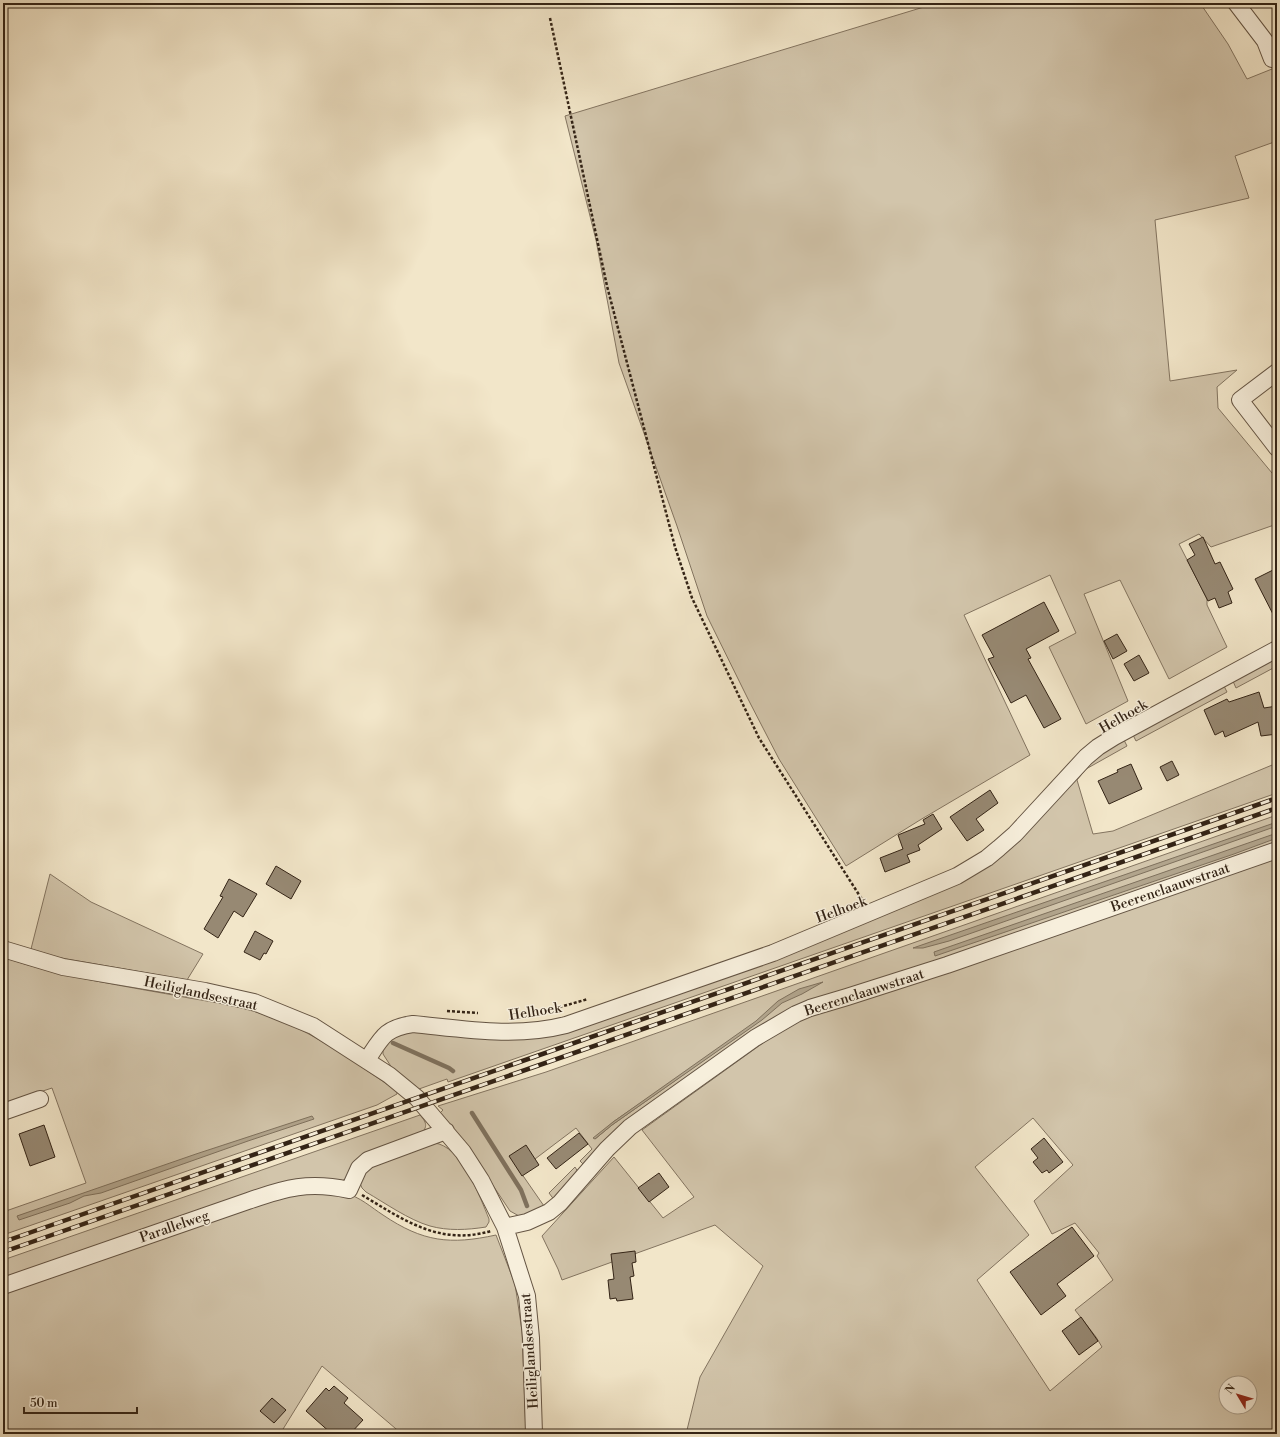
<svg xmlns="http://www.w3.org/2000/svg" width="1280" height="1437" viewBox="0 0 1280 1437" font-family="'Libre Bodoni',serif">
	<style>
		.green { fill: #d2c5ab; stroke: #837460; fill-rule: evenodd }
		.water { fill: #b1a48c; stroke: #7f715d }
		.lines { fill: none; stroke-linecap: round; stroke-linejoin: round }
		.stream { stroke: #7f715d; stroke-width: 4.5 }
		.building { fill: #978973; stroke: #342416 }
		.minor-casing { stroke: #645443; stroke-width: 18 }
		.path { stroke: #342416; stroke-width: 2.5; stroke-dasharray: 3 2; stroke-linecap: butt }
		.minor { stroke: #f7efdc; stroke-width: 16 }
		.rail-casing { stroke: #342416; stroke-width: 4.5 }
		.rail { stroke: #f7efdc; stroke-width: 3; stroke-dasharray: 9; stroke-linecap: butt }
		.labels { text-anchor: middle; stroke-width: 3; stroke-linejoin: round; paint-order: stroke }
		.street-label { font-size: 14px; fill: #342416; stroke: #f7efdc }
	</style>
	<rect width="100%" height="100%" fill="#f2e6c9"/>
	<filter id="stains"><feTurbulence type="fractalNoise" baseFrequency=".005" numOctaves="4"/><feColorMatrix values="0 0 0 0 .2 0 0 0 0 .09 0 0 0 0 .02 0 0 0 .5 -.17"/></filter>
	<radialGradient id="worn" r=".72"><stop offset=".6" stop-color="#630" stop-opacity="0"/><stop offset="1" stop-color="#630" stop-opacity=".3"/></radialGradient>
	<path class="green" d="M937,3H1200L1228,44L1247,79L1277,67V141L1235,156L1249,198L1155,220L1170,381L1237,370L1217,387L1218,408L1277,479V524L1211,547L1199,534L1179,544L1207,599V605L1227,647L1169,679L1120,580L1084,594L1128,701L1086,724L1049,647L1076,633L1050,575L964,615L1030,755L920,820L846,866L779,759L748,699L707,616L677,526L619,363L596,240L565,116Z
		M1277,654V666L1236,688L1232,679Z
		M1223,684L1227,692L1136,741L1132,733Z
		M1123,738L1127,746L1086,769L1077,780L1093,834L1113,831L1277,763V793L448,1082L447,1079L419,1089L392,1068L383,1054V1048L386,1042L406,1031L511,1039L945,888L1083,768Z
		M1277,815V845L808,1004L585,1166L580,1161L592,1149L576,1128L535,1159L510,1157L544,1206L543,1210L519,1216L510,1211L480,1166L440,1113L443,1110L438,1106L546,1072ZM761,1020L612,1125L595,1139L613,1122Z
		M1277,855V1434H686L700,1377L763,1266L715,1225L562,1280L558,1269L542,1236L614,1157L663,1218L694,1197L642,1130L795,1020ZM1033,1118L1073,1165L1034,1201L1052,1234L1075,1223L1099,1253L1097,1256L1113,1280L1075,1310L1096,1337L1102,1347L1050,1391L977,1280L1029,1235L975,1167ZM1226,1383H1250V1407H1226Z
		M50,874L91,902L203,954L187,980L50,956L31,949Z
		M3,957C63,978 127,986 189,998C219,1003 249,1008 277,1019C318,1035 360,1066 397,1091V1094L377,1105L3,1235V1212L86,1183L52,1088L3,1104Z
		M420,1115C428,1124 427,1127 420,1136L340,1182H336L3,1281V1260Z
		M434,1143C461,1145 480,1197 489,1219V1222L486,1227C467,1230 448,1231 430,1226C409,1220 385,1203 366,1192L362,1188L360,1183L367,1168Z
		M575,1167L578,1172L555,1201L549,1193Z
		M294,1192C306,1192 318,1193 331,1193C335,1193 341,1193 346,1194C359,1196 372,1208 383,1215C423,1242 450,1245 496,1235L515,1284L522,1331L526,1434H402L322,1366L280,1434H3V1291Z"/>
	<path class="water" d="M1277,822V826L949,941L923,948H913Z
		M1277,833V838L1234,854L935,956L934,952Z
		M823,982L802,994L782,1003L762,1020L612,1125L595,1139L593,1138L613,1122L756,1021L778,1001L799,989Z
		M312,1116L314,1119L248,1141L101,1193L84,1196L70,1203L19,1220L17,1216L196,1154Z"/>
	<g class="lines">
		<path class="stream" d="M393,1043L449,1068L453,1071
			M472,1113L521,1190L527,1206"/>
	</g>
	<path class="building" d="M1203,537L1215,564L1220,562L1233,589L1228,592L1232,603L1219,608L1215,598L1208,601L1187,560L1195,555L1189,544Z
		M1277,568V622L1255,579Z
		M1044,602L1059,631L1026,649L1031,658L1028,659L1061,719L1044,728L1026,695L1011,703L988,659L994,657L982,635Z
		M1117,634L1127,651L1113,659L1104,641Z
		M1139,655L1149,673L1134,681L1124,664Z
		M1259,692L1264,708L1277,706V734L1261,736L1258,722L1225,737L1223,731L1215,735L1204,710L1227,699L1229,702Z
		M1172,761L1179,775L1167,781L1160,767Z
		M1131,764L1142,789L1109,804L1098,781L1118,772L1117,770Z
		M990,790L998,803L976,819L984,830L967,841L950,817Z
		M933,814L942,829L918,845L920,850L907,855L910,862L885,872L880,858L903,849L898,835L925,824L923,820Z
		M276,866L301,881L291,899L266,884Z
		M229,879L257,894L243,917L234,911L218,938L204,929L223,897L220,896Z
		M255,931L273,941L266,954L264,953L260,960L244,952Z
		M44,1125L55,1157L30,1166L19,1134Z
		M579,1133L588,1144L556,1169L547,1158Z
		M1044,1138L1063,1162L1049,1173L1047,1170L1042,1173L1033,1162L1038,1158L1031,1149Z
		M526,1145L539,1165L522,1176L509,1156Z
		M659,1173L669,1187L649,1202L638,1188Z
		M1072,1227L1094,1256L1057,1284L1066,1296L1041,1315L1010,1272Z
		M635,1251L636,1262L632,1263L634,1276L630,1277L633,1299L617,1301L616,1298L610,1299L608,1280L614,1279L611,1254Z
		M1081,1317L1098,1341L1079,1355L1062,1331Z
		M334,1386L348,1398L344,1403L363,1420L350,1434H332L306,1411L326,1388L329,1391Z
		M272,1398L286,1410L274,1423L260,1411Z"/>
	<g class="lines">
		<g class="minor-casing">
			<path id="minor" d="M1236,3L1265,41L1272,59
				M1277,372L1240,400L1277,448
				M3,949L63,967L205,991L254,1002L313,1026L389,1075L417,1098L463,1152L481,1180L505,1227L527,1296L531,1338L534,1434
				M367,1060C382,1037 385,1028 413,1024C464,1029 515,1038 566,1025L773,953L957,876L987,858L999,848L1015,834L1086,757L1098,747L1114,737L1277,649
				M3,1112L40,1099
				M505,1227L527,1222L549,1212L560,1203L607,1149L630,1127L755,1038L796,1014L810,1008L847,997L947,965L1277,850
				M3,1286L248,1201C285,1188 309,1181 349,1190L359,1168L368,1160L446,1131"/>
		</g>
		<path class="path" d="M550,18L607,286L675,547L692,598L759,738L863,901
			M447,1011L478,1013
			M525,1014L553,1009L588,999
			M362,1195C404,1220 439,1246 491,1231"/>
		<use href="#minor" class="minor"/>
		<g class="rail-casing">
			<path id="rail" d="M3,1242L1277,798
				M3,1252L1277,808"/>
		</g>
		<use href="#rail" class="rail"/>
	</g>
	<g class="labels">
		<g class="street-label">
			<text transform="translate(1123 716) rotate(-30)" y="5">Helhoek</text>
			<text transform="translate(1170 887) rotate(-19)" y="5">Beerenclaauwstraat</text>
			<text transform="translate(841 909) rotate(-20)" y="5">Helhoek</text>
			<text transform="translate(864 992) rotate(-18)" y="5">Beerenclaauwstraat</text>
			<text transform="translate(201 993) rotate(12)" y="5">Heiliglandsestraat</text>
			<text transform="translate(535 1011) rotate(-9)" y="5">Helhoek</text>
			<text transform="translate(174 1226) rotate(-19)" y="5">Parallelweg</text>
			<text transform="translate(529 1351) rotate(-94)" y="5">Heiliglandsestraat</text>
		</g>
	</g>
	<rect width="1280" height="1437" fill="none" stroke="#f2e6c9" stroke-width="16"/>
	<rect x="4" y="4" width="1272" height="1429" fill="none" stroke="#342416" stroke-width="2"/>
	<rect x="8" y="8" width="1264" height="1421" fill="none" stroke="#342416"/>
	<g transform="translate(1238 1395) rotate(308)"><circle r="19" fill="#f7efdc" stroke="#a99e8d"/>
	<path d="M0-3L7 15L0 10L-7 15Z" fill="#8f2418"/>
	<text y="-6" font-size="11" font-weight="bold" text-anchor="middle" fill="#342416">N</text>
	</g>
	<path d="M24 1407v6h113v-6" fill="none" stroke="#342416" stroke-width="2"/>
	<text x="30" y="1407" font-size="12" fill="#342416" stroke="#f7efdc" stroke-width="3" paint-order="stroke">50 m</text>
	<rect width="100%" height="100%" filter="url(#stains)"/>
	<rect width="100%" height="100%" fill="url(#worn)"/>
</svg>
